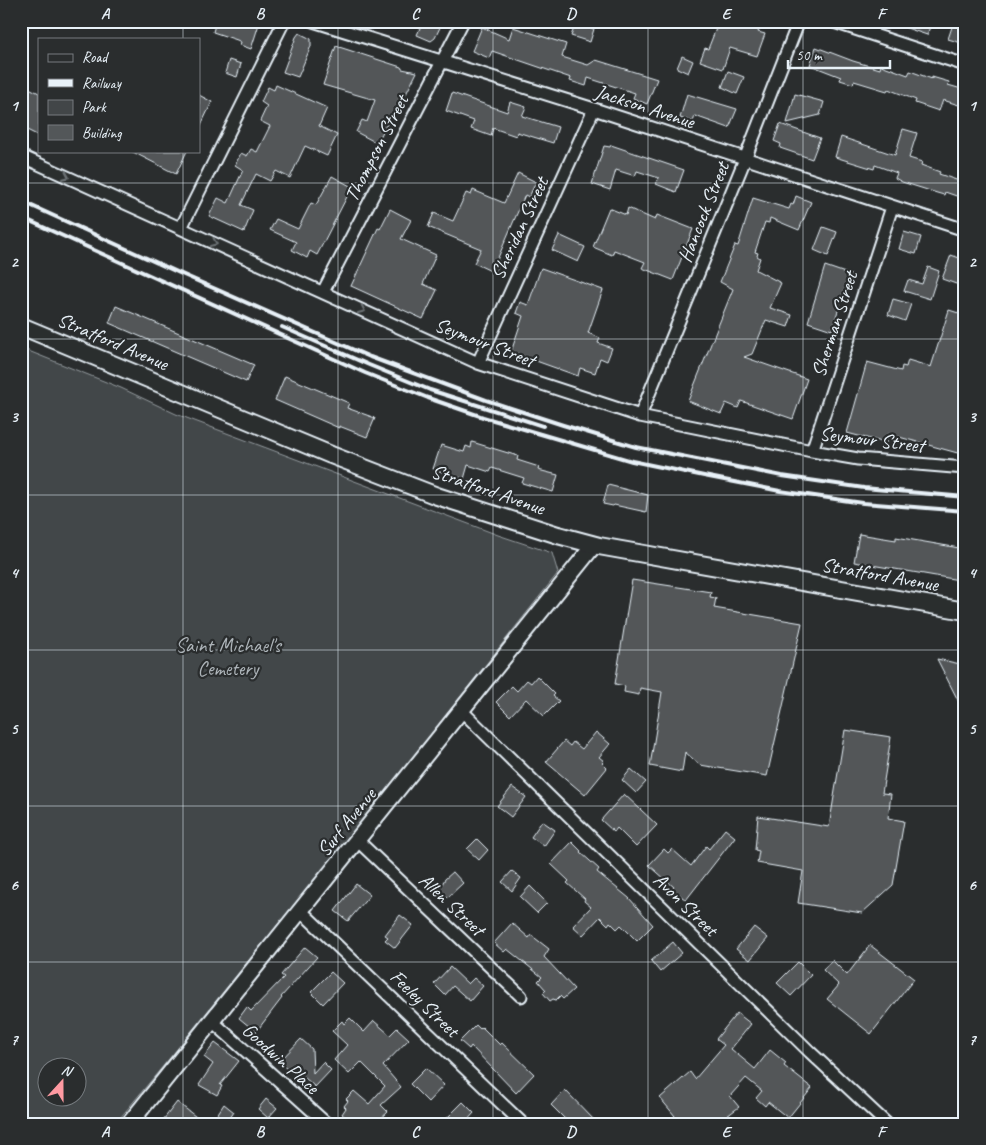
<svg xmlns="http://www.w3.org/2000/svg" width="986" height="1145" viewBox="0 0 986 1145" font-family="Caveat,sans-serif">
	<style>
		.green { fill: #424648; stroke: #959ca0; fill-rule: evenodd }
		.building { fill: #535759; stroke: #e8f1f8 }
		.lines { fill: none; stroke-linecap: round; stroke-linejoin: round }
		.minor-casing { stroke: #e8f1f8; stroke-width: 15 }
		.tertiary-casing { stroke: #e8f1f8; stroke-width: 19 }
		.secondary-casing { stroke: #e8f1f8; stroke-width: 20 }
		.minor { stroke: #2a2d2e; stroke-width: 11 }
		.tertiary { stroke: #2a2d2e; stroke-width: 15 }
		.secondary { stroke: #2a2d2e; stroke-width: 16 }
		.rail { stroke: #e8f1f8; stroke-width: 4 }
		.oneway { stroke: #6c7275 }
		.grid { fill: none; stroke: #e8f1f8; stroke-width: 1; stroke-opacity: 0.55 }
		.labels { text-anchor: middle; stroke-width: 4.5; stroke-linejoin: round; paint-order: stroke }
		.street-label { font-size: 20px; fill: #e8f1f8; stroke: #2a2d2e }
		.park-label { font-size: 20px; fill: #aeb5ba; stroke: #2a2d2e }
		.neatline { fill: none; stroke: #e8f1f8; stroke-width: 2 }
		.grid-label { font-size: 16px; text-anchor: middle; font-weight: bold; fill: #e8f1f8 }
	</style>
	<rect width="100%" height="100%" fill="#2a2d2e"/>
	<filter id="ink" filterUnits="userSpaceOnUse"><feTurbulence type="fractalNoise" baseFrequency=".02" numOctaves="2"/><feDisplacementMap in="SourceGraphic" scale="10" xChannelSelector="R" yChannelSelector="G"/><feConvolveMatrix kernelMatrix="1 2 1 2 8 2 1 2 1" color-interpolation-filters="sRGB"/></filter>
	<g filter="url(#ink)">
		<path class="green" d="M21,348L121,388L176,414L498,535L552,553L558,573L398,776L169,1059L115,1124H21ZM48,1068H78V1098H48Z"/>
		<path class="building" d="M216,21H260L251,49L240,45L241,42L237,40L213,32Z
			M423,21H443L435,38L431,41L417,35Z
			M719,21H737L759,29L758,32L765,34L757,56L730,48L723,69L700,61L705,48L708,49Z
			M892,21H932L927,35L892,23Z
			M954,21H965V44L948,39Z
			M576,23L594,29L590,42L571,36Z
			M482,27L509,39L513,27L566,44L562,57L588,65L596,60L657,79L647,104L633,98L635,93L588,78L586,86L570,81L571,78L492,51L489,58L472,51Z
			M299,33L311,39V46L298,77L283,72L296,37Z
			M336,46L401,67L402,69L417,72L397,112L388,122L377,143L356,132L362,120L367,122L375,100L323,85Z
			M816,47L853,61L880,69L881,65L908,75L910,71L932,79V77L949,82L948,85L965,90V107L943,100L939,111L915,103L916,100L888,89L887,91L854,81L853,84L840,80L841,77L810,65Z
			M682,56L693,61L688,73L677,68Z
			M229,60L241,64L237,77L225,73Z
			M728,71L744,77L737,94L722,87Z
			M21,84L39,93V136L21,127Z
			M276,85L327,108L319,126L337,135L327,156L305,146L290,178L276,171L270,181L256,174L241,205L253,210L244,232L209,216L218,198L228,203L243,170L235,165L241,153L247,156L251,149L257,152L270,126L260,121L267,106L261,102L268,87L274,90Z
			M452,93L507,112L510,102L526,107L522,116L558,127L553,143L517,132L516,136L493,128L491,136L471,129L474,121L446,111Z
			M687,94L737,109L729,128L695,116L693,122L680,118Z
			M795,94L824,102L820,115L787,123Z
			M199,95L212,102L199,129Z
			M780,124L820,138L812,159L780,148L781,144L774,141Z
			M903,129L917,133L909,158L922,162L921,165L940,172L939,174L965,183V199L945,192L944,195L937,193L902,182L895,178L897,173L875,165L874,169L835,157L841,137L895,155Z
			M611,145L684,170L676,192L656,184L659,178L637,171L635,176L616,170L610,190L592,184L604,146L610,147Z
			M131,151H187L176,174Z
			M518,173L536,182L529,197L525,195L497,260L500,262L495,273L474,263L481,249L428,227L434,213L453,221L466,193L471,195L473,190L504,203Z
			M332,176L352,187L317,255L310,251L307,258L292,250L296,242L270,230L276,219L298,229L311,203L316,205Z
			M796,196L811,202L799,230L770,218L769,223L765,222L755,252L758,253L757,256L760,258L756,270L781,283L770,308L792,315L788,327L766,320L752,354L744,357L807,379L793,419L741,401L738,408L726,403L721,414L688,401L733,289L720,282L735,245L738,246L753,198L789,209L791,204L793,205Z
			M609,208L626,215L628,208L655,220L657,215L693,229L673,280L642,268L645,262L614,250L612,255L593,247Z
			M390,209L411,220L401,239L436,255L423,284L437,290L423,319L351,286L378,228L380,229Z
			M823,227L837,232L828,256L814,250Z
			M904,232L921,237L916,254L899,249Z
			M559,235L585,247L578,262L552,250Z
			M951,255L965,260V267L959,285L942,279Z
			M825,266L851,275L845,291H844L832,330L808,322Z
			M928,267L939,271L930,299L904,291L908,280L922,284Z
			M541,268L603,290L588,333L600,338L598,343L612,348L607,361L600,358L595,373L580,368L578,376L511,352L523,316L516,313L520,302L528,305Z
			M893,299L911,304L905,321L888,315Z
			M116,306L254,365L246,382L109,323Z
			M949,310L965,315V356L961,367L965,368V455L888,434L886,443L847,433L867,362L901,371L902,366L906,367L908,360L931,367Z
			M285,376L349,403L347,408L375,418L367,437L339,426V428L275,400Z
			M472,442L518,456L517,460L539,467L538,470L558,475L553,492L522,483L524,478L492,468L490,472L468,465L464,479L433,469L441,445L464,452L466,446L471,448Z
			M608,485L648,495L646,512L614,505L613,506L603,504Z
			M859,534L896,540V537L965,549V581L854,562Z
			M632,580L711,592L710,597L716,598L714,608L802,623L767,776L700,765L685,752L682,772L650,766L662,692L640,688L639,695L624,692L625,686L615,684Z
			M937,659L965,665V714Z
			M537,676L555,694L553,696L559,701L544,716L526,699L510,716L496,702L512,686L517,691L527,680L531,683Z
			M845,730L891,737L882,793L891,794L888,818L904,821L893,885L862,913L798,903L803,871L757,863L759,851L755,850L758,816L829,827Z
			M596,732L610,744L599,757L604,761L602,763L607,768L585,795L546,762L564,741L570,746L573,742L582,749Z
			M631,769L646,782L636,793L622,780Z
			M512,787L526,797L511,817L497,806Z
			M624,794L657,825L636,847L617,828L614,832L601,820Z
			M542,821L555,830L544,846L531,837Z
			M725,829L735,837L686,900L672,889L674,887L649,865L664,849L668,853L672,849L691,866L706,846L709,849Z
			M477,839L488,850L479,860L467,849Z
			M572,842L581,851L580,852L599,869L597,872L629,898L653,925L637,941L621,925L617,929L610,922L608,925L600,917L583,935L573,926L591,907L584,901L585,899L567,883L569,881L551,864Z
			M512,871L521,878L512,891L502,882Z
			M453,872L463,883L447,898L439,889L445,879Z
			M356,884L370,895L348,921L335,911Z
			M530,886L547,903L537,913L520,897Z
			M400,915L413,925L395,948L385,940L388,937L385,935Z
			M512,923L529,938L531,935L549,949L544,957L574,989L563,999L560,996L556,1000L553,999L550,1001L543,993L546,990L538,981L542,977L507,949L504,952L494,943Z
			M754,927L768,938L750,960L736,949Z
			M673,942L682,953L660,972L651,961Z
			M870,945L914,979L871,1034L827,999L839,985L823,970L832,960L847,975Z
			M305,947L317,957L281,997L282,998L256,1032L239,1018L247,1007L251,1011L284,977L281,975Z
			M798,962L811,975L791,996L777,983Z
			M450,967L468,984L474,978L483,986L470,1001L453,986L445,995L434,984Z
			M331,972L343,983L323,1004L311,992Z
			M737,1013L751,1024L731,1049L755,1069L770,1050L786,1063L784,1066L812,1088L788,1118L768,1102L765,1106L756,1098L762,1091L746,1078L730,1096L739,1107L727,1116L733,1124H666L675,1116L660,1098L690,1072L695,1079L724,1045L716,1039Z
			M350,1018L364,1032L374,1021L390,1035L397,1028L409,1039L383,1066L401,1087L381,1105L388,1112L375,1124H353L342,1114L346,1108L344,1106L348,1101L346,1099L354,1091L369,1104L385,1086L361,1062L349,1074L334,1060L347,1045L332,1031L342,1021L344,1024Z
			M476,1025L480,1029L482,1027L500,1045L502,1043L534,1074L516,1093L471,1046L469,1049L460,1041Z
			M301,1039L312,1049L313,1073L323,1062L331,1070L315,1087L294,1068L292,1071L289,1068L288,1070L279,1062Z
			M215,1043L239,1061L220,1085L222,1086L217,1095L199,1085L213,1064L204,1057Z
			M426,1068L444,1085L428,1102L410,1084Z
			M565,1090L598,1124H570L551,1105Z
			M266,1099L277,1108L268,1118L258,1109Z
			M177,1102L205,1124H160Z
			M463,1102L474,1113L464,1124H453L447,1118Z
			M224,1104L234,1112L226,1124H211Z"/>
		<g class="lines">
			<g class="minor-casing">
				<path id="minor" d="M313,21L594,109L965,230
					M831,21L965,65
					M871,34L875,21
					M21,156L478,363L640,416L812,451L858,459L965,468
					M181,228L284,21
					M323,292L463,21
					M478,363L594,109
					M640,416L745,159L799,21
					M812,451L892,207
					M461,710L810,1052L887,1124
					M357,840L521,996
					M300,910L523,1124
					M211,1020L327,1124"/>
			</g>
			<g class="tertiary-casing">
				<path id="tertiary" d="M129,1124L594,545"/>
			</g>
			<g class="secondary-casing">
				<path id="secondary" d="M21,326L331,455L437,496L558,535L599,546L965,611"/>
			</g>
			<use href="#minor" class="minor"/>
			<use href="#tertiary" class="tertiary"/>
			<use href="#secondary" class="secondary"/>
			<path class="rail" d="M21,201L186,276L370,357L486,400L563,425L636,447L782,476L864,488L965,497
				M21,217L365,373L428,398L483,417L632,461L704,476L780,491L863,503L965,511
				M282,327L369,365L430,390L543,426"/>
		</g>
		<defs><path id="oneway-chevron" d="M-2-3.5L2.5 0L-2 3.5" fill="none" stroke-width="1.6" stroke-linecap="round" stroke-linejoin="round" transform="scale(1.25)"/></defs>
		<g class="oneway">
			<use href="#oneway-chevron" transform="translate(66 176) rotate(24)"/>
			<use href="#oneway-chevron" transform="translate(214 243) rotate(24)"/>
			<use href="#oneway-chevron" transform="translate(362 310) rotate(25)"/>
		</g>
	</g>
	<path class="grid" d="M183,21V39M338,21V1124M493,21V1124M648,21V1124M803,21V1124M183,151V1124M21,183H965M21,339H965M21,495H965M21,650H965M21,806H965M21,962H965"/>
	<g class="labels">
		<g class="street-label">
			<text transform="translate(645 106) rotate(18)" y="7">Jackson Avenue</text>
			<text transform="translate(376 148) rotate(-63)" y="7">Thompson Street</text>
			<text transform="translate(703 212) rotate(-68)" y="7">Hancock Street</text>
			<text transform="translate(519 228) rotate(-65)" y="7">Sheridan Street</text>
			<text transform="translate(834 324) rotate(-72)" y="7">Sherman Street</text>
			<text transform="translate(113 341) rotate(23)" y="7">Stratford Avenue</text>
			<text transform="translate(485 342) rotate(21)" y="7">Seymour Street</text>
			<text transform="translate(872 439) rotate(7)" y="7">Seymour Street</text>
			<text transform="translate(488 489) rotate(19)" y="7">Stratford Avenue</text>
			<text transform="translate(880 574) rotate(10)" y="7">Stratford Avenue</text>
			<text transform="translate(346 822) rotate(-51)" y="7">Surf Avenue</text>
			<text transform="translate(452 904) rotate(43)" y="7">Allen Street</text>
			<text transform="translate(686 904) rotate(44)" y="7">Avon Street</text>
			<text transform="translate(425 1003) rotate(44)" y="7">Feeley Street</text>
			<text transform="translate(281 1058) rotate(42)" y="7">Goodwin Place</text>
		</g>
		<g class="park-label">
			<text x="228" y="652">Saint Michael's<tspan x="228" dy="23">Cemetery</tspan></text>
		</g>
	</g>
	<rect width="986" height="1145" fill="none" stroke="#2a2d2e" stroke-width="55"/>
	<rect x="38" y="38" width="162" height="115" fill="#2a2d2e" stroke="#767b7f"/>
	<rect x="48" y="54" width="25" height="8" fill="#2a2d2e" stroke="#767b7f"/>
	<text x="82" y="62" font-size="15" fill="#e8f1f8">Road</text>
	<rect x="48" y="79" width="25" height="8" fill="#e8f1f8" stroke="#767b7f"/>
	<text x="82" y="88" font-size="15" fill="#e8f1f8">Railway</text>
	<rect x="48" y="100" width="25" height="15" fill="#424648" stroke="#767b7f"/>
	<text x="82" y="112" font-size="15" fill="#e8f1f8">Park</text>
	<rect x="48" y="125" width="25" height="15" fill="#535759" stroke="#767b7f"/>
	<text x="82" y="138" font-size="15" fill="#e8f1f8">Building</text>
	<g transform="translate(62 1082) rotate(21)"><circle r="24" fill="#2a2d2e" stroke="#767b7f"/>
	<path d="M0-4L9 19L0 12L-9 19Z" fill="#ff9aa2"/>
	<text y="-8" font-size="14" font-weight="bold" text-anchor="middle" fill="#e8f1f8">N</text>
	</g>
	<path d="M788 60v8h102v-8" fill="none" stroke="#e8f1f8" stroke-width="2.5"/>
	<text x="796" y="60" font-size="15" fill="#e8f1f8" stroke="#2a2d2e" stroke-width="4" paint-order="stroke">50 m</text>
	<rect x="28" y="28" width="930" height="1090" class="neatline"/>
	<g class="grid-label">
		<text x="105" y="19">A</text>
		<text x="260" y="19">B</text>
		<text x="415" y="19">C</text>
		<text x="571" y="19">D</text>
		<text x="726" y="19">E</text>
		<text x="881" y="19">F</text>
		<text x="14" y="111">1</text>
		<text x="972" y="111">1</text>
		<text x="14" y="267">2</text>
		<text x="972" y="267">2</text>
		<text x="14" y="422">3</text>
		<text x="972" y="422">3</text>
		<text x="14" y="578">4</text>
		<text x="972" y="578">4</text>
		<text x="14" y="734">5</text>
		<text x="972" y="734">5</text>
		<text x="14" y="890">6</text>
		<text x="972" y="890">6</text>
		<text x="14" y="1045">7</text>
		<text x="972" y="1045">7</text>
		<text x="105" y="1137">A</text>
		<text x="260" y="1137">B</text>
		<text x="415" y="1137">C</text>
		<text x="571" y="1137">D</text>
		<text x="726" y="1137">E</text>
		<text x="881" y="1137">F</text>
	</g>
</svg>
